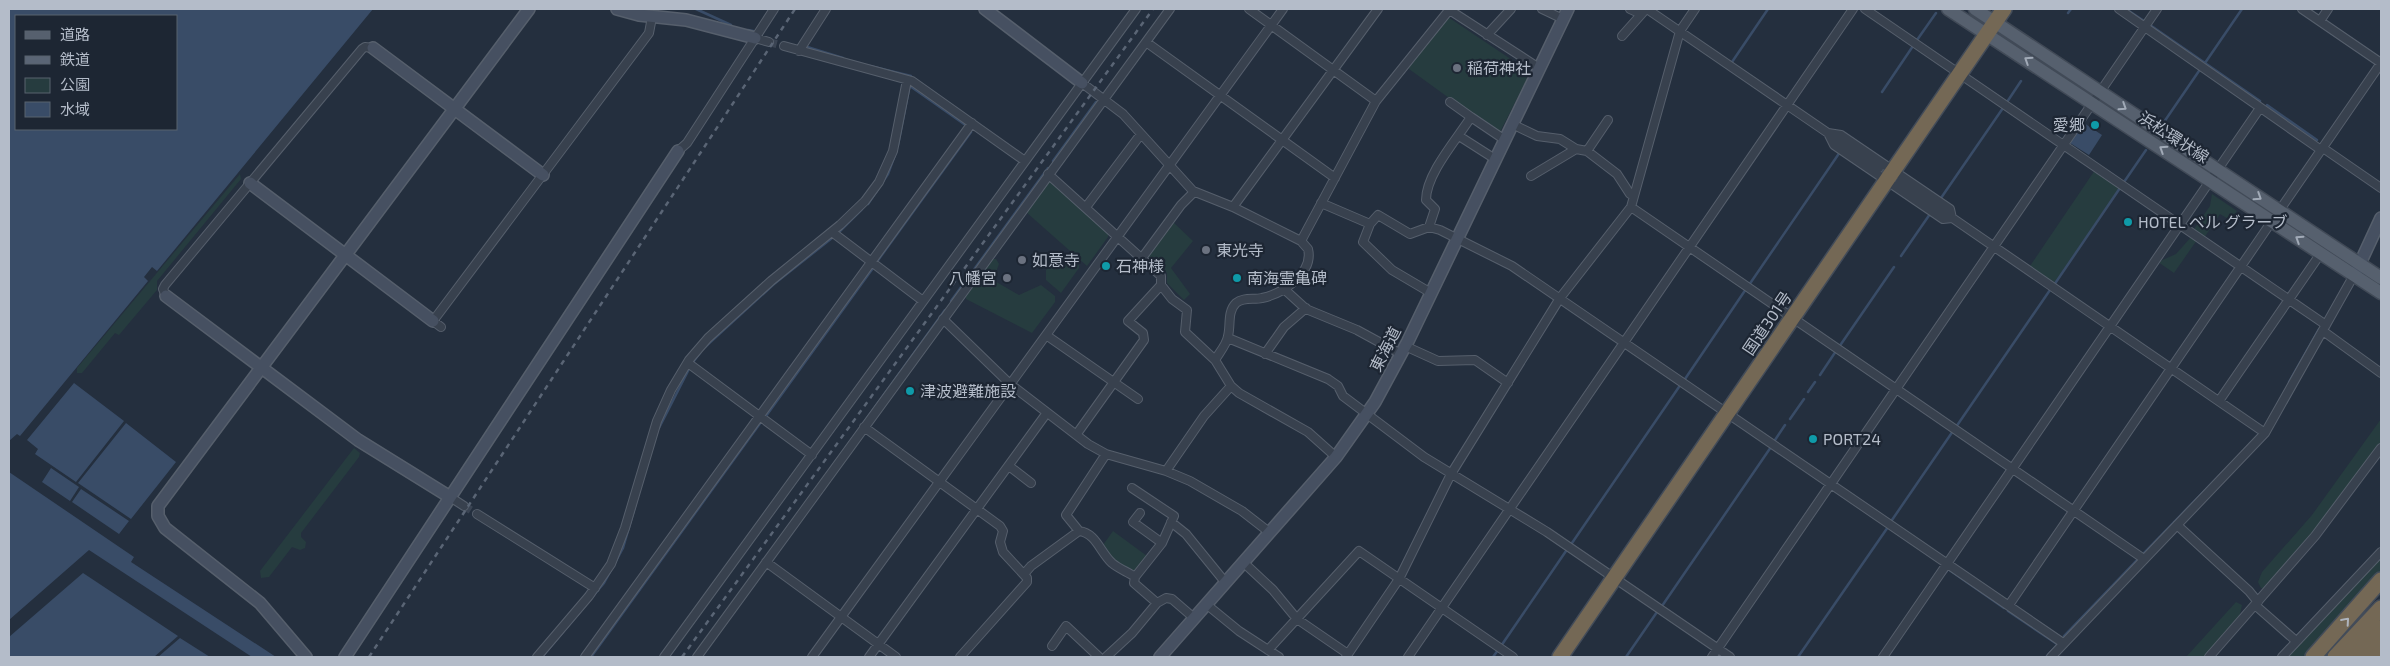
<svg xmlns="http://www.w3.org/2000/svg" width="2390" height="666" viewBox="0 0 2390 666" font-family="'Exo 2','Noto Sans JP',sans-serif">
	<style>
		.green { fill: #263c3f }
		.water { fill: #394c67; fill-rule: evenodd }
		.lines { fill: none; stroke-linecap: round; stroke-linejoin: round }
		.stream { stroke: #394c67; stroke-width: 2.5 }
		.street-tunnel { stroke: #3a4453; stroke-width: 8; stroke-dasharray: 8 4; stroke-linecap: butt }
		.street-casing { stroke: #565f6c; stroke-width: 10 }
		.secondary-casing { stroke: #565f6c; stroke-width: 14 }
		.primary-casing { stroke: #414a57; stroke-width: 15 }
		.highway-casing { stroke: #434c59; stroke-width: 18 }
		.street { stroke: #38414e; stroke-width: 8 }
		.secondary { stroke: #465061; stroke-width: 11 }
		.primary { stroke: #56606e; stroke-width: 12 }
		.highway { stroke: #746855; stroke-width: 15 }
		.rail { stroke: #5a6575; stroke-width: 2.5; stroke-dasharray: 5 5; stroke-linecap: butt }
		.oneway { stroke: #a1aab7 }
		.oneway2 { stroke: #aeb4bd }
		.worship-dot { fill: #6b7280; stroke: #1d2633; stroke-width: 2 }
		.culture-dot { fill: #0f9aa8; stroke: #1d2633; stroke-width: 2 }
		.labels { text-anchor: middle; stroke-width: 4.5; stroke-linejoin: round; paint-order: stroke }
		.poi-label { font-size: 16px; fill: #b4bcc9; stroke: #1d2633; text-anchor: start }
		.street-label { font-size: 16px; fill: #b4bcc9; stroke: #1d2633 }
	</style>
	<rect width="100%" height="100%" fill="#242f3e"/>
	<path class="green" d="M1448,17L1524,68L1527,79L1500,132H1496L1409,69L1410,63Z
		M2095,170L2120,187L2054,283L2030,266Z
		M240,174L241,179L157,281V290L119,335L115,333L82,373H77V368Z
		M1049,181L1108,234V237L1087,266L1026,212Z
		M2212,194L2237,211L2230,220L2220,214L2204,238L2194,229L2210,206Z
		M1173,222L1193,241L1171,268L1190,294L1184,300L1167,283V273L1148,256Z
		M2192,236L2197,240L2174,273L2158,262L2176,254Z
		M992,259H996L999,264L993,280L1019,295L1041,285L1055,296V302L1032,333L966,299V295Z
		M1073,262L1079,265V268L1061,293L1046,280V270L1052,266Z
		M2381,419V444L2313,535L2264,589L2261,588L2258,582L2262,572L2312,515Z
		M354,448L360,453L359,457L301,533V537L306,542L305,548L300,550L292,547L269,577L261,578L260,571Z
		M1113,531L1147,556L1135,572L1114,560L1103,545Z
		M2381,557V572L2306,657H2286Z
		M2236,602L2242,605L2239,619L2206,657H2186Z"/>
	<path class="water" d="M9,9H373L157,271L152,267L144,277L148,281L20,436L17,434L9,441ZM16,16H176V129H16Z
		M2084,123L2102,135L2089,155L2070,143Z
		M74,383L124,421L76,482L35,454L38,449L27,440Z
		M126,423L176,462L131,519L78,483Z
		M51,468L79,487L70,501L42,482Z
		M9,472L134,557L131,562L276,657H252L89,550L9,620Z
		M81,489L129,521L119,534L72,502Z
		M83,573L178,636L154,657H9V637Z
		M180,638L210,657H158Z"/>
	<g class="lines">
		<path class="stream" d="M696,9L731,25
			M2126,9L2144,21
			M2068,13L2071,9
			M2150,25L2260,101
			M748,30L753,31
			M1917,40L1936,13
			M804,46L843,58
			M1732,62L1768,9
			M2205,63L2242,9
			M870,66L911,76
			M910,86L964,124
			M1882,92L1913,46
			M2007,102L2021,81
			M2267,105L2317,140
			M2164,122L2201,68
			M898,145L910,84
			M1053,161L1096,102
			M2124,182L2146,150
			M1941,198L2003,108
			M868,204L888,174L896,152
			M838,233L862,209
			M1901,256L1930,214
			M876,263L971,132
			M1749,285L1840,152
			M2054,285L2120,188
			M951,301L1048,168
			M705,347L774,284L832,238
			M1839,347L1894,267
			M693,362L700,353
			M1820,375L1836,351
			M1685,379L1746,289
			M2289,382L2319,329
			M1808,392L1815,382
			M766,416L873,268
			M1790,419L1804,399
			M1956,427L2050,290
			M659,428L689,369
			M1775,440L1785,425
			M831,468L945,310
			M1892,520L1953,431
			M1572,543L1681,384
			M2143,554L2253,441
			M1946,572L1948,569L2004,608
			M1662,606L1771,447
			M2008,611L2057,644
			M2064,636L2138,559
			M2296,637L2312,620
			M1501,646L1566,551
			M542,657L604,583L623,548L636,503
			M591,657L761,422
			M1493,657L1498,650
			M1626,657L1657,612
			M1798,657L1888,527
			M2046,657L2057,645"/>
		<path class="street-tunnel" d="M769,42L784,46
			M464,506L477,514"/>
		<g class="street-casing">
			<path id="street" d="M1249,9L1376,101
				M1448,9L1539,68
				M1542,9L1563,19
				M1630,9L1641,14
				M1647,9L1879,168
				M1865,9L2326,325
				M2119,9L2321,150
				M2302,9L2381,63
				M2320,21L2328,9
				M1487,35L1511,9
				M1622,36L1646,9
				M755,38L769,42
				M1146,42L1335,178
				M784,46L912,81L1025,161
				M799,51L826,9
				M1082,83L1123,114L1193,191L1233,207L1301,241L1308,249C1314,273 1282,294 1262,298C1254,300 1243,297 1236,303C1227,312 1231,325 1228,336C1227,344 1219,353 1215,360
				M1450,102L1471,117
				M1512,124L1537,136L1560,139L1576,149L1587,151L1617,174L1630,194L1634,195
				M1828,133L1841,135L1950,209L1952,218L1943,219L1834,145Z
				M1459,136L1495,159
				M2323,148L2381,188
				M678,151L687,143L774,9
				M1587,151L1608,120
				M1048,174L1161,276V285L1128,321L1143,333L1144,340L1076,435
				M1531,176L1576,149
				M1900,182L2265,433
				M1321,203L1370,224L1378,215L1410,234L1429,227L1440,230L1512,266L2063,643
				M1086,207L1141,134
				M1233,207L1378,9
				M1631,207L2144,559
				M2279,211L2381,63
				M1370,224L1363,242L1392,270L1431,293
				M1429,227L1435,209L1426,200C1426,174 1457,139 1471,117L1505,140
				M832,232L923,301
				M1301,241L1376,101L1450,9
				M1142,258L1181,205L1194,192
				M1161,285L1172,299L1187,310L1185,332L1215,360L1231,386L1239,393L1308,432L1336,457
				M1283,288L1306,309L1357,330L1401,354
				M166,296L163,289L165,285L362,49L365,47L373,48
				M943,319L1010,384L1088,444L1106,454L1166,471L1190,481L1242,511L1269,532
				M441,327L433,321L649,33L652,17
				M2323,331L2381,373
				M1046,335L1138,399
				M1228,338L1328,379L1338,386L1343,396L1424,457L1547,532L1730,657
				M1405,346L1438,361L1475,360L1508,383
				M1265,354L1284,327L1306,308
				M688,363L812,455
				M2219,401L2321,253
				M864,427L1000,526L1003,531L1000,542L1003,552L1027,578V582L960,657
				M1106,454L1066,515L1079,531C1096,533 1100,552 1112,563C1119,569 1128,572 1135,577
				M1009,466L1031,483
				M1166,471L1204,416L1231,386
				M1132,488L1174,516L1162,543L1135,577L1134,583L1157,603
				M450,497L464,506
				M1140,513L1133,522L1162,543
				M477,514L595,588
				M1171,522L1186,534L1225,582
				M2177,525L2249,591L2258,602
				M766,562L896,657
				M1243,562L1273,590L1297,619L1348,654
				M1024,574L1031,566L1079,531
				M1206,604L1239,631L1279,657
				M2009,605L2272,221
				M2255,605L2296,641
				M1052,646L1066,626L1099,657
				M1268,650L1359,551L1513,657
				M537,657L589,596L611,564L625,528L657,421L671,390L689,360L708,338L771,281L840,225L865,201L879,182L893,151L907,80
				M585,657L972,123
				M664,657L1136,9
				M697,657L1170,9
				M812,657L1283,9
				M869,657L1046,414
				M1106,657L1132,633L1157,603L1166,598L1172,599L1194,618
				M1346,657L1399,579L1451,474L1560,298L1631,207L1680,31L1695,9
				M1408,657L1853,9
				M1712,657L2157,9
				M1883,657L2260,108
				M2051,657L2265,433L2354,275
				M2209,657L2315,536L2381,448
				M2282,657L2381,552"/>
		</g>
		<g class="secondary-casing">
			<path id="secondary" d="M617,9L639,15L686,20L755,38
				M985,9L1082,83
				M373,48L543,175
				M250,183L433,321
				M2356,272L2381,218
				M166,296L358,440L450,497
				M306,657L260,603L165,528L158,516V506L529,9
				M345,657L678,151
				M1160,657L1336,457L1375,402L1408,341L1568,9"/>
		</g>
		<g class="primary-casing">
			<path id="primary" d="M1948,9L2381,293
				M1975,9L2381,278"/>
		</g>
		<g class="highway-casing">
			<path id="highway" d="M1560,657L2004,9
				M2313,657L2381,580
				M2335,657L2381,608
				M2353,657L2381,628
				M2368,657L2381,645"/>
		</g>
		<use href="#street" class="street"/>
		<use href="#secondary" class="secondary"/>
		<use href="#primary" class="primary"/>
		<use href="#highway" class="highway"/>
		<path class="rail" d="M369,657L795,9
			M682,657L1153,9"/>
	</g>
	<defs><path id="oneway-chevron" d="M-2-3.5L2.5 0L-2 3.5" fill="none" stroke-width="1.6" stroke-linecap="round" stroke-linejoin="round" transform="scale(1.25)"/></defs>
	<g class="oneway">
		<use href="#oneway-chevron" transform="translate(2028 60) rotate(-147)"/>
		<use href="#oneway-chevron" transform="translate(2123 107) rotate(33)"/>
		<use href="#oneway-chevron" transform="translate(2163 149) rotate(-147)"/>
		<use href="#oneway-chevron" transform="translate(2258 197) rotate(33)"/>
		<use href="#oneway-chevron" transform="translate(2299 239) rotate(-147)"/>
	</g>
	<use class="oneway2" href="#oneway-chevron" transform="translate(2346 621) rotate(-49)"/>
	<g class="worship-dot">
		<circle cx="1457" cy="68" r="5"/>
		<circle cx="1206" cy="250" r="5"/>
		<circle cx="1022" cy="260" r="5"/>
		<circle cx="1007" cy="278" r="5"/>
	</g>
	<g class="culture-dot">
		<circle cx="2095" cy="125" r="5"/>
		<circle cx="2128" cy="222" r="5"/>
		<circle cx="1106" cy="266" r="5"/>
		<circle cx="1237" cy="278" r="5"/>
		<circle cx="910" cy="391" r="5"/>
		<circle cx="1813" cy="439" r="5"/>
	</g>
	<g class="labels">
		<g class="poi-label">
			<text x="1467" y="74">稲荷神社</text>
			<text x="2085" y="131" text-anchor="end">愛郷</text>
			<text x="2138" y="228">HOTEL ベル グラーブ</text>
			<text x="1216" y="256">東光寺</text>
			<text x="1032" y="266">如意寺</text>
			<text x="1116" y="272">石神様</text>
			<text x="997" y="284" text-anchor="end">八幡宮</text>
			<text x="1247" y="284">南海霊亀碑</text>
			<text x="920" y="397">津波避難施設</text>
			<text x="1823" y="445">PORT24</text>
		</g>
		<g class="street-label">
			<text transform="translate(2174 137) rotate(33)" y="6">浜松環状線</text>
			<text transform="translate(1767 323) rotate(-56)" y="6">国道301号</text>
			<text transform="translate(1385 349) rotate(-63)" y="6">東海道</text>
		</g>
	</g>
	<rect width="2390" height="666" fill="none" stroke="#b4bcc9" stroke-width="20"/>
	<rect x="15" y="15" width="162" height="115" fill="#1d2633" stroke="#59626f"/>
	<rect x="25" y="31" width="25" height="8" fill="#56606e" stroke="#59626f"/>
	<text x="60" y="40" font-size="15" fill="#b4bcc9">道路</text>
	<rect x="25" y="56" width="25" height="8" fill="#5a6575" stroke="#59626f"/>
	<text x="60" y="65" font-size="15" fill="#b4bcc9">鉄道</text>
	<rect x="25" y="78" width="25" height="15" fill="#263c3f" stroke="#59626f"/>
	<text x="60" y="90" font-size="15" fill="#b4bcc9">公園</text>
	<rect x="25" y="102" width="25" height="15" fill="#394c67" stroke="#59626f"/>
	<text x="60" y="115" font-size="15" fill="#b4bcc9">水域</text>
</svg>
